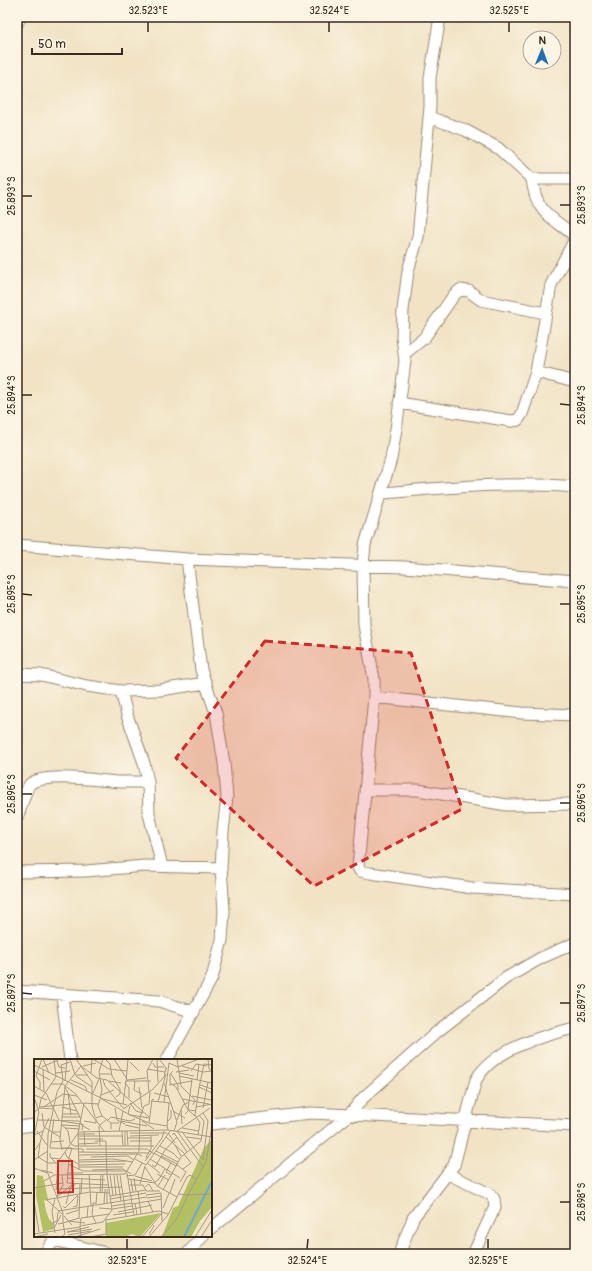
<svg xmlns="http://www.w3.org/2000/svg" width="592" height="1271" viewBox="0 0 592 1271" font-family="Pangolin,sans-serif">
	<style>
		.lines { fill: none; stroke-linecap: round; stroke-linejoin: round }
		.street-casing { stroke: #968671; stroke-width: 13 }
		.street { stroke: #fff; stroke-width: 11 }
		.marked { fill: #d62828; fill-opacity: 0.2; stroke: #d62828; stroke-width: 3; stroke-dasharray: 8 5; stroke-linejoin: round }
		.ticks { fill: none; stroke: #3b2a1e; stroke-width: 1.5 }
		.inset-river { fill: none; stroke: #70a3db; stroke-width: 2 }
		.inset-road { fill: none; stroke: #a89982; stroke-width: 1 }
		.view { fill: #d62828; fill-opacity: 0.15; stroke: #d62828; stroke-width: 2 }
		.inset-edge { fill: none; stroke: #3b2a1e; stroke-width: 2 }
		.neatline { fill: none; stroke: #3b2a1e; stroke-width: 1.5 }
		.ticks-label { font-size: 10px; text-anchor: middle; fill: #3b2a1e }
	</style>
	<rect width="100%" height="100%" fill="#fcf5e5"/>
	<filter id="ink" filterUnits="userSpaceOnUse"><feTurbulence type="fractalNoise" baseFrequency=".025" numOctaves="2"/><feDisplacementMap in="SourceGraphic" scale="8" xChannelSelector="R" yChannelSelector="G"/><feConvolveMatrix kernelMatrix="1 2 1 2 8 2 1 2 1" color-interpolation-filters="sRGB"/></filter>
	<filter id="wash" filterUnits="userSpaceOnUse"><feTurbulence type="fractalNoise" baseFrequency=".012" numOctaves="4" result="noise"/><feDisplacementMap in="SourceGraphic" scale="16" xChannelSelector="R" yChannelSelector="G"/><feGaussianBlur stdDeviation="0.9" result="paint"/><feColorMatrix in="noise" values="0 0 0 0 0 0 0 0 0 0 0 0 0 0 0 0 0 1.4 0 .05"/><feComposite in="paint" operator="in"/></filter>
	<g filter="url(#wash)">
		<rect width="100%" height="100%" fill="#f1e3c4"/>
	</g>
	<g filter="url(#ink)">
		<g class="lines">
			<g class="street-casing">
				<path id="street" d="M440,17L430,78V107L418,237L408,271L403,310L402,337L405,361L397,423L391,459L365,545L363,565L364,625L374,679V697L358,867L360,871L370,873L472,888L575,894
					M17,24L20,17
					M429,117L465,130L498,148L532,179C536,213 550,216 575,236
					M532,179H575
					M404,354L424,338L454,295L460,290L469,291L481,300L545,313
					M536,372L575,382
					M399,403L511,421L518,420L522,414L536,372L551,285L575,239
					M382,493C446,488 511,481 575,487
					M17,545L187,559L404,567L575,581
					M17,674L41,675L87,686L121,691L160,690L206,683
					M121,691L127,715L144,763L148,782L149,814L162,866
					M374,697L522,713L575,715
					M365,790H418L507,805L575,804
					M17,818C20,811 26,788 30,784C45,772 101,781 120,782C129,782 139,782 148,782
					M17,872L86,871L145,866L221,868
					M17,991L159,1001L194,1012
					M62,995L70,1060
					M167,1060L212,978L222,940L224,911L221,868L223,831L227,797L224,763L216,713L201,670L187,559
					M211,1124L311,1113L575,1126
					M17,1127L35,1125
					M448,1174L490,1194L494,1199L495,1207L473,1254
					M211,1229L349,1115L363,1098L438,1031L506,978L541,958L575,943
					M54,1240L109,1254
					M44,1254L57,1236
					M187,1254L203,1236
					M399,1254L413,1218L454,1165L476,1080C492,1050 544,1035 575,1028"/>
			</g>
			<use href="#street" class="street"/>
		</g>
	</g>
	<path class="marked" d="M265,641L411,653L462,809L314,886L176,758Z"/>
	<path class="ticks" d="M148,32V22M329,32V22M509,32V22M22,196H32M560,205H570M22,395H32M560,404L570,405M22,594L32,595M560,604H570M22,794H32M560,803H570M22,993L32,994M560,1003H570M22,1193H32M560,1202H570M127,1249V1239M307,1249L308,1239M488,1249V1239"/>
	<g transform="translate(34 1059)">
		<rect width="178" height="178" fill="#f1e3c4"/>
		<path d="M127,154L106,178L98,175L91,178H72V164Z" fill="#b0c063"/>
		<path d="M178,80V148L166,162L157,178H128L139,149L144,147L170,89ZM3,116L9,117L14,140L10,141L12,152L15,160L19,164L20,170L9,173L2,136Z" fill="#b0c063"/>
		<path class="inset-river" d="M150,178L178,122"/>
		<path class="inset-road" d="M9,0L15,14M36,0L41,16M42,0L58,23V47L61,58M59,0L75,10L93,12M71,0L76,5L78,17L86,30V35L82,38M80,0L93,20M123,0L124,23M125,0L133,10M143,0L147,27L161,41L159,46M174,0L175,10L178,12M23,2L25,8L31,9M96,3L105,12M119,4L121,8H130M135,4L144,8L165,0M0,6L69,40L93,46M47,7L63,19L73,21L115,58M49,7L62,4M148,7L169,13L178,12M8,8L26,0M113,10L131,13M9,11L10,32M0,12L16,21M139,12L136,15V24L142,28L154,51L161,57M157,12L162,5L173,7M142,13L155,11M22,14L36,12M57,14L58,0M145,14L160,17M65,15H78M137,15L144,26V31M41,16H54M42,17L58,28M145,17L178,24M37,21L51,27L53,32M69,21L71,27L89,49M93,21L112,19M163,21L165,5M31,22L33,0M75,22L87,24M92,22H117M101,22L100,31L108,35M92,23L94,0M91,24L95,29V39M130,24L143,63L140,72M17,25H29L43,36M135,26L158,22M166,26L178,30M0,27L12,34L25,61M31,27L47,7M31,28L47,60M105,28L108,49M165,28L178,34M6,30V23L2,17L8,0M115,33L113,12L119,0M59,34L65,20M120,34L135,38M34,35L37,56M0,36L13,41M67,36L80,31M158,37L177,41M0,38L5,53L0,77M66,39L96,56L115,59M66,39L68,31L65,13L69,0M66,40L64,47L68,57M120,40L118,41L115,64L133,67L134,71M148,40L175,45M117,42L137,44M124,43L132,15M130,43L135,4M50,44L64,45M96,44L102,52L109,54M89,45L92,22M11,47L29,35L43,37L70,72M96,47L94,55L115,64M6,48L48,44M28,48L43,52M162,48L178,45M6,49L20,50M81,49L83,61L91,65M169,49L174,23M89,50L118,31L130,18L132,9M147,51L148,65M154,51L158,20M139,52L151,59M0,53L5,50L7,40L22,18L20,0M8,54L10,68L26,78M28,55H45M151,55L155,51L162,52M28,58H46M61,59L68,57L77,64M4,61L45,62L49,66L48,71M143,61L149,46L155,43M27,62L46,65L56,71M50,62L62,64V60M73,62L77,58L96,62L101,60M87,62L113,67M108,62L120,70M134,62L137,59V51M28,66L34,72L36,84L40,87H120M28,66L46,67M91,66L105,69M133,67L135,44M31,69L46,70M148,69L165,72M77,70V64H85M3,72L13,86M50,72L51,87M85,72L89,52M88,72L89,87M91,72V87M93,72L94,87M18,73L20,60M26,73H18L16,89L49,90V93M44,73L134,71L178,78M96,74H133M134,74L141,84M149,74L168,100M44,75H61M0,76L9,72L15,59M138,76L140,74L153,93M164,76L166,64L161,56L165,29L170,5L178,6M44,77H61M61,77H89M96,77L125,76M132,78L141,86L147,97M153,78L167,80M94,79H117M44,80H69M61,82H72V87M96,82H118M17,83L30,82M44,85L64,84M141,86L151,95M66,87L65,67L72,61M126,87L139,94L145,100M27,89H38L35,99M52,90H113L120,95M1,91L6,84L9,72M28,91L26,81L31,27M131,91L143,78M122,92L144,103M31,93L33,98L44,105M45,93L115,94M16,94V98L22,104M120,94L142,107M45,96L104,95L108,97M127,97L143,105M4,98L14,104H24L22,131M57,98L94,97L100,101M4,99L6,84M17,99L26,100L44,74M35,99L33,124L74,126M114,99L112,98L117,90V77M79,100L99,103M101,100L112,106L136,72M116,100L146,119M0,101L14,92M45,101L79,100M169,101L174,62L169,54M111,102L128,79L130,72M45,103L92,102M113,104L126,114M137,104L132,113L137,116M34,105L49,112H92M142,105L152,113L146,123M45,106L91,105M118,106L121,108L131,91M45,108H89M111,108L123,127L143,138M169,108L143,72L176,49M0,109L13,114M149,110L157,104L150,95M7,111L19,114M45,111L44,74L50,44M58,111L89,110L97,115M13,112L14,75L23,33L29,22L27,6L36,3M13,112L29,154V164L24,165M33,114H49M93,114L100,156M55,115L57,147M123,115L135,121M76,116L79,136M80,116L82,136M83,116L87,142M86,116L92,157M92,117L101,116L108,104M101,117L118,122M33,119L71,121M100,119L102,132M94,120L121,124M97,121L99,133M10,122L20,116L91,115L105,92L106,58L110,47L115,45L116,33M121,123L125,120L131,110M106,125L111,107M95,126H109L112,132M124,127L131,116M111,128L115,125L119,132M0,129L29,124M22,130L88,128M129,131L147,98L167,82L170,62L165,56M104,132L107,155M112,132H126M66,134L67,116M68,134L69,116M136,134L141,120M47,135L48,119M145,135L154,136L172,103L178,66M112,136L127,134L128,162M23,137L29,126L28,116M76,137L112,131M23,138L39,125M89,138L112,134M113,139L128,137M76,140L88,138M11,141L56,133L75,134M13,141L28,155M0,142L5,173M114,142L119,153M62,144H59L58,156L62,164M73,144V130M101,144L103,156M32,145L36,129L42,125M62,145L63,133M70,145L71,130M98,145L128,140M29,147L31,149L44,136M78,147L98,144M39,148L43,147L44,137M65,149L78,150M129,149L135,134M78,150L98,147M99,150L118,146M24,152L113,138M84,153L99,150M32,155L45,151M79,156L99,153M30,157L38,166M53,159L54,147M45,160L46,125M72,161L125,152L134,155M34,162L51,164M19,164L23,162L24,153M46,167L47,159L76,155M20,169L27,156M46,172L58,170M33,173L55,168M33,173L46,172M21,174L18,152L21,140M0,175L46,168M72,175V160M115,175L120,167L118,165M34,176L57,172M0,178L14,175M27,178L31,175L29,164L45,159M41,178L66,170M47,178L46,167L69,163L78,151L73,116L72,87M57,178L72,175M108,178L128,154M115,178L134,156L153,118L156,116L162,120M127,178L142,161L154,136L178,135M161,178L178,151M167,178L178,161"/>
		<path class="view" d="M24,102H38L39,133L24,134Z"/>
		<rect width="178" height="178" class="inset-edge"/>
	</g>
	<rect width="592" height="1271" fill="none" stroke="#fcf5e5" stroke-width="44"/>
	<g transform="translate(542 50) rotate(1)"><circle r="19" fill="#fcf5e5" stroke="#afa495"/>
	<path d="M0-3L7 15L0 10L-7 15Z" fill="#1f6fb2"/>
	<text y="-6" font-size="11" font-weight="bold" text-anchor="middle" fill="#3b2a1e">N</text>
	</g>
	<path d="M32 48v6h90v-6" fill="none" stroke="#3b2a1e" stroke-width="2"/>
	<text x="38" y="48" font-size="12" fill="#3b2a1e" stroke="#fcf5e5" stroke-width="3" paint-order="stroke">50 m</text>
	<rect x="22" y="22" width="548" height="1227" class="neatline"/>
	<g class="ticks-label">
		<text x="148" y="14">32.523°E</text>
		<text x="329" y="14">32.524°E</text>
		<text x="509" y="14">32.525°E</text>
		<text transform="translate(11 196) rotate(-90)" y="4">25.893°S</text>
		<text transform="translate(581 205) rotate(-90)" y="4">25.893°S</text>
		<text transform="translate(11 395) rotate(-90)" y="4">25.894°S</text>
		<text transform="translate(581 405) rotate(-90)" y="4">25.894°S</text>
		<text transform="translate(11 594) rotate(-90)" y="4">25.895°S</text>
		<text transform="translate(581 604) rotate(-90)" y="4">25.895°S</text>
		<text transform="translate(11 794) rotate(-90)" y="4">25.896°S</text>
		<text transform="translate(581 803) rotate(-90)" y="4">25.896°S</text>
		<text transform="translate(11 993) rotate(-90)" y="4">25.897°S</text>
		<text transform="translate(581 1003) rotate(-90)" y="4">25.897°S</text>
		<text transform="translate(11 1193) rotate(-90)" y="4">25.898°S</text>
		<text transform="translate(581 1202) rotate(-90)" y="4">25.898°S</text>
		<text x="127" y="1264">32.523°E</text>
		<text x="307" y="1264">32.524°E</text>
		<text x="488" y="1264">32.525°E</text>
	</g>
</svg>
